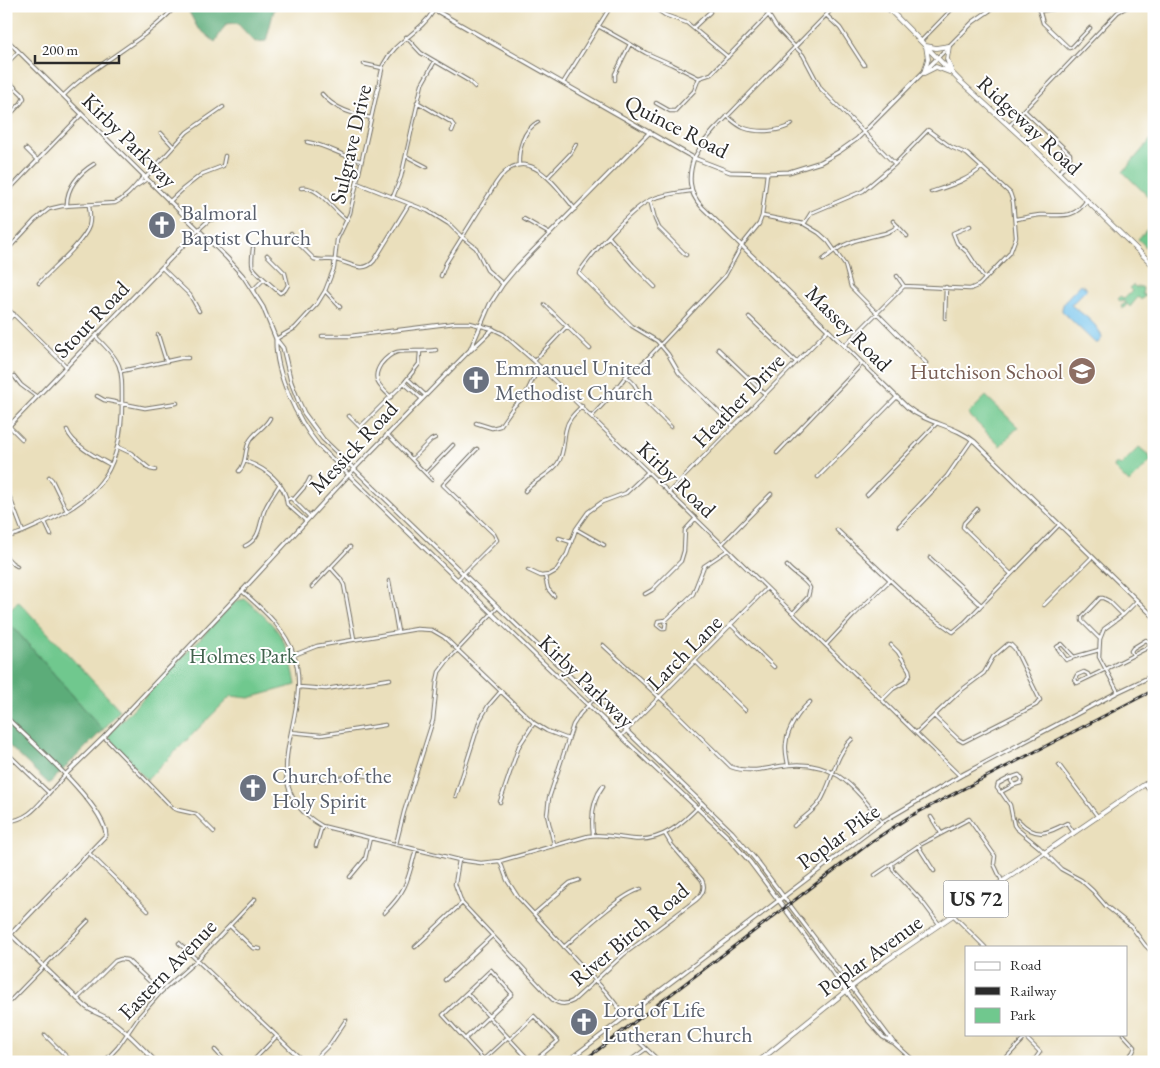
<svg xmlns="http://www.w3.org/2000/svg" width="1160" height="1068" viewBox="0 0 1160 1068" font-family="'EB Garamond',serif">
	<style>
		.green { fill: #70c88e; stroke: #4e7a5c }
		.forest { fill: #5cac79; stroke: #446c52 }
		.water { fill: #6fc1eb; stroke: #4d768b }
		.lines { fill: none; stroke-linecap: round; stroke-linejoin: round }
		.minor-casing { stroke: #6e6a5e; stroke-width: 4.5 }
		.tertiary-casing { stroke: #6e6a5e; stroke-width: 5 }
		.secondary-casing { stroke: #6e6a5e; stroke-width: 5 }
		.primary-casing { stroke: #6e6a5e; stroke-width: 5.5 }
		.minor { stroke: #fff; stroke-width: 2.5 }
		.tertiary { stroke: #fff; stroke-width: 3 }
		.secondary { stroke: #fff; stroke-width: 3 }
		.primary { stroke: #fff; stroke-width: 4 }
		.rail-casing { stroke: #2b2b2b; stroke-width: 3 }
		.rail { stroke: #fff; stroke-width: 1; stroke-dasharray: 4; stroke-linecap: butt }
		.labels { text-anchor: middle; stroke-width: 4; stroke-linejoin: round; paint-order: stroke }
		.shield { fill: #fff; stroke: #6b6b6b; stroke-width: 1 }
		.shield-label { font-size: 21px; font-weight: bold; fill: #2b2b2b }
		.street-label { font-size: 22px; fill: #2b2b2b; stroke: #fff }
		.worship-label { font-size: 22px; fill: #5b616d; stroke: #fff; text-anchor: start }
		.education-label { font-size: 22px; fill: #785e54; stroke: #fff; text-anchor: end }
		.park-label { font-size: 22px; fill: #43624e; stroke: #fff }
	</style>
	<rect width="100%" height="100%" fill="#fff"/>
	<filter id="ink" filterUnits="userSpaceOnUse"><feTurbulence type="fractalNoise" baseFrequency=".02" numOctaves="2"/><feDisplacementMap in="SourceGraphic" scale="10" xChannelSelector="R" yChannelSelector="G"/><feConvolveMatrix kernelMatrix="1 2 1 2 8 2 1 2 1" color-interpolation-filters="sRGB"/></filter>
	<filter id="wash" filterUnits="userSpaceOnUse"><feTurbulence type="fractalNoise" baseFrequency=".0096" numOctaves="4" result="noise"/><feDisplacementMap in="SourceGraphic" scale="20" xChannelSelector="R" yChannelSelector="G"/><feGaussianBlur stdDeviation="1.12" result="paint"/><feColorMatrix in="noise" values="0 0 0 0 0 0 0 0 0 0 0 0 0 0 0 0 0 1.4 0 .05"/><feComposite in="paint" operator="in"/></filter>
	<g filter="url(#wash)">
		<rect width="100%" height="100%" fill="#eadfbc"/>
		<path class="green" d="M1154,136V202L1123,172Z
			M1154,222V255L1138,239Z
			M1133,285L1135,287H1142L1143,289L1142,294L1145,296L1141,300L1138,297L1130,307L1127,304L1123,309L1121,306L1126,303L1122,300L1120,301L1118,299L1121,296L1124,299L1132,291L1129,288Z
			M986,396L1018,427L1000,446L968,414Z
			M1139,447L1150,456L1149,457L1152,460L1129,483L1114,468V466L1118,464L1120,466Z
			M245,599C280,629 288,639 296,685L249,698L231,696L147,780L109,738L108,735L236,601Z
			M18,601L120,710L103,730L6,619V615Z"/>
		<path class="forest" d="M186,6H275L266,41L255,42L237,23L226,24L215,42L197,27Z
			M6,619L103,730L49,784L6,743Z"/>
		<path class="water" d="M1081,284L1087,289L1071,305C1082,314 1099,324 1102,338L1098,343H1095L1062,311C1061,301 1075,291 1081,284Z"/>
	</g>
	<g filter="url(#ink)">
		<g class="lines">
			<g class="minor-casing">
				<path id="minor" d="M763,6L776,27L803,55L821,89L895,164
					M1038,6L1043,23L1069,48L1072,47L1090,28
					M659,11L665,15L687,23L728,57
					M1040,11L1067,7L1108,8L1112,6
					M826,15L840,28L864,65
					M598,26L646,53L671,64L699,78
					M693,28L710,12
					M406,37L421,53L469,81L475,87
					M921,41L955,6
					M6,64L18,52
					M364,64L382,68
					M699,78L711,74L777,6
					M6,79L22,94L24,98L21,103L6,119
					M615,80V74L630,44
					M563,83L611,6
					M322,94C334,109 353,114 371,118
					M64,95C98,61 143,43 176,6
					M417,102L451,122L454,126L452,131
					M656,103L670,111H675L694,91L699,78
					M1025,111L1070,154V162L1058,173
					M727,116C732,120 737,125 744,128C758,133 780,132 792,124
					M1009,126L1118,12L1129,6
					M161,133L173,146
					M307,142C326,145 342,156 361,161
					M26,149L38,161
					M406,156L427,167
					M694,158L703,143L714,130L835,6
					M519,165C518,150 523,130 538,122
					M548,177L571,153L576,144
					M145,178L187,132L223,107
					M357,183L428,211L449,224L462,237L476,248L487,270L503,284
					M135,187L147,179
					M301,188C319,185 333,211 347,220
					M692,191C677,193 663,194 650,200C631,209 590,255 579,273L632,326L657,341L668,354L679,373L733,426
					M931,192C949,186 969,180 982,167
					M6,193L81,115
					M393,197L401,177L422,84L435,61
					M650,200L655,219L659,228L686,255
					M169,202L183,189L202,174L223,166L225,156
					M67,206C66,188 79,173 94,164
					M763,216L804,224L819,233L828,241L845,265L851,287L926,363
					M524,219L550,234
					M1015,219C1023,218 1032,216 1040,215C1060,214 1073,221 1087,200
					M893,221L907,236
					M804,224L811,213L863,191L895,164L928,130L951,147L967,154L1010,193L1013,202L1016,237L1010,253L979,285L970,289L904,286L844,346
					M970,226L953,233L957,243L968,253L985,279
					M198,230L209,220L218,218
					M291,233L294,239L314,259C321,261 327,259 334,260C348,261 362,275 374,261L409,204
					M609,237L633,265L655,287
					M8,252L10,247L35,220L49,209L62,206L115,203C127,198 135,186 144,176
					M823,260C835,249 849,241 865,238C878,234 887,235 898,226
					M162,268L190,295L199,311
					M441,276L446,263L496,183C525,139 555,185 575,209
					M897,276L904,286
					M264,279L280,293L285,290L288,285L285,273L267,255
					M39,283C51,270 84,242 89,226C91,219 90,212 89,206
					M253,290L264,279C250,266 251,268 253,248
					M326,292L340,307
					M545,305L590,349
					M6,307L67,367
					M749,317L796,362
					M945,318L946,287
					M6,322L14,314
					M158,335L166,361
					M322,336H350L455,323H470L493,329L503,334L534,361L960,776
					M276,339L295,328L317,304L325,291L334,268L337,240L350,213L383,65C397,38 419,35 434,10
					M718,349L765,394
					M534,361L567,326
					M122,371L181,358H188
					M14,376L21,385L37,397
					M626,376L634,384L643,399L671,427
					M408,379L425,395
					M404,383L422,399
					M97,396L104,400L145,408L177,403
					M391,397C379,386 371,379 381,364C385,359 390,354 397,352C409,350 423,352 436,350
					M349,416L360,427L404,383L419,364L420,352
					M592,416L609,398L626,376L646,360L725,276L742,245L759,224L762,216L767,173
					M476,423L492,428L500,426L514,406L525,396L535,375L541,367
					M9,426L22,439
					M67,430C72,445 98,458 111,465
					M387,434L432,480
					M118,447L131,453L150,469L155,470
					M777,453L862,364
					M412,459L431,440L435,438
					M245,461C265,468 286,483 287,504L306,521
					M239,471C247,464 244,452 249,442C254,432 265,428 270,418
					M426,473L453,445
					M49,477L52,480L67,511
					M818,477L896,398
					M525,491C534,480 550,475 558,463C565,452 563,441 566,429C568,419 575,413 582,406
					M669,492L828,330
					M6,493L10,498L23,532
					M867,495L937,423
					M288,499L291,498L310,517
					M293,500L307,484L310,478
					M977,509L964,523L963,527L1011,574
					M45,522L51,535
					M899,526L947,476L972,440
					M576,529L604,545
					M837,530L922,610L953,632L964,623L1059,525
					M6,537C20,535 33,527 45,522C102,496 122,466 122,403C122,367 123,363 96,337
					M559,538L571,542
					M722,544L771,494
					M245,546C262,538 259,522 265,509C269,500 275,492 280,484
					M6,557L12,563L17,566
					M930,558L981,605
					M787,566C794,575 806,579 810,588L808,597L793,613
					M331,568L340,578L344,585L354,639
					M528,570L541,576L549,575L556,571L567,554L576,529L588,512L602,502L626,493L648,472
					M545,576L548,589L554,596
					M458,579L497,540L494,534L443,485L477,449
					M389,581L398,632
					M312,587L350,547
					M242,591C263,610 285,628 294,655C315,717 248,783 322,826L459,860L481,863L500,861L588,836C603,833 617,838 632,839C662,843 683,823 702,803
					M645,594L652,590L681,561L684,551L685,530L696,518
					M1044,605L1092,557
					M666,620L658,621L657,625L662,629H665L666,620L693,594L704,566L728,550
					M731,625L774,667
					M1100,639L1082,621V617L1100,598H1103L1109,601L1123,615
					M603,645L670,707L731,767C748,773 763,769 781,766C832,757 853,785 882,822
					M826,645L853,616L889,581
					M294,655L317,646L417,629L432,630L444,637L534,723L547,731L568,739
					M1074,657L1066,660L1057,647L1062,644L1074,657L1099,650
					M696,662L745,710
					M1089,677L1088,674L1084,672L1077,675L1075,679L1077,683C1101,672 1124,660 1147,648L1149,646V642L1146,640L1133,648L1131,651L1133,655
					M299,687L326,689L390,679
					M1118,692L1099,657L1100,639L1104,629L1123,615L1137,601
					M882,700L893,689L905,682L910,675L909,670L898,652L891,645
					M291,732L321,735L385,725
					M916,733L959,692L984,673L993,657L1008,644L1011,645L1015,649L1040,700L1036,705L963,742L958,739L934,716
					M621,736L767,588
					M104,737L173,808L178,810L196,814L214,832
					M6,752L49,793C35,809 28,819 6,822
					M788,765C787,758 785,751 786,744C787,730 799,711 810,702
					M1059,765L1098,817
					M286,779L326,780L361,775L368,776
					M1014,785L1011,781L1013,777L1019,775L1022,779L1021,783L1014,785L1001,792L1010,805L1014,825L1016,828L1039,847L1061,869L1081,880L1093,891L1106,906L1131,926L1145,945L1154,954
					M1145,785L1154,796
					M1000,792L997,788L998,784L1011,777
					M49,793L65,775
					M456,796L480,720L488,706L501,691
					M500,802L519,746L534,723
					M931,817L941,833
					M1018,820C1036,839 1046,834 1067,823L1074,833
					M794,826C802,818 813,812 820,802C832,783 835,755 852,739
					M593,834C591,817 592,800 603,786
					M396,844L404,812L433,720L437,681L439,672L448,660L497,608
					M554,844L547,815L549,798L573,725L580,714L594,699
					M316,846L322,826
					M918,846L934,871
					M89,853L148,911
					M459,860L455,884L462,903L552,999C559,1005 566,1005 573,1001L623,955L696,900C702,895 706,888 702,880L671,844L665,834
					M500,861L507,880L518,897L607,993L625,1016
					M892,864L893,870L921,900L939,924
					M875,875L918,846L969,819L995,856L994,864L1002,881
					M350,877L365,859L370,838
					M384,913C407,891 408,879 416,849
					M534,914L570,883L579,880
					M953,915L985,947
					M230,926L253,948L260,949
					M179,943L304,1062
					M415,947L462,903
					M564,947C581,932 621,894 641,889
					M445,980L492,936
					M467,993L531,1062
					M77,999L115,961L121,959L127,960L161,992
					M9,1002L88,921
					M1022,1034L1040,1052L1033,1062
					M1123,1034L1135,1047L1133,1052L1125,1062
					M45,1035L72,1062
					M465,1039L512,994L491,970L443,1015L486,1062
					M510,1039L534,1016L558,1041L533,1062
					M638,1041L660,1062
					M215,1050L226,1062
					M484,1059L508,1037
					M104,1062L118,1047L138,1018L161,992L197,960L255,899
					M252,1062L276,1037
					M312,1062L330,1044L346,1020
					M628,1062L646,1049
					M1002,1062L1025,1038"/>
			</g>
			<g class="tertiary-casing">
				<path id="tertiary" d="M694,158C688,176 688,192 702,207L907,407C927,424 955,425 975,442L1154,617
					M471,350L493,329
					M6,429L198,230
					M6,717C29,740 105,805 106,835L6,939
					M65,775L104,737L242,591L356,467L470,350L490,304L503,284L518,266L650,132
					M6,930L85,1006C93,1013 104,1015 112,1021C129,1033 142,1048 156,1062"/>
			</g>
			<g class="secondary-casing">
				<path id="secondary" d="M428,6L694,158L730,172L767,173L789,172L821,162L840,151L857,139L973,22L996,6
					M6,39L227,258L243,276L263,307L276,339L283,348L291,382L298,400L304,413L323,439L732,832L755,859L893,1042L915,1062
					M276,340C275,373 297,419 318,445L536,656L728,837L750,862L867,1019L883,1037L892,1042
					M566,1062L882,822L960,776L1118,692L1154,675"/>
			</g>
			<g class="primary-casing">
				<path id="primary" d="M886,6L960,81L1030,145L1154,266
					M924,73L928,59L926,46L936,48L949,46L947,59L951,70
					M924,73L936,67L949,72
					M758,1062L846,991L886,961L1154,778"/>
			</g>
			<use href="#minor" class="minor"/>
			<use href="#tertiary" class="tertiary"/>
			<use href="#secondary" class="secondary"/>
			<use href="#primary" class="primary"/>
			<g class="rail-casing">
				<path id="rail" d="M582,1062L871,842L909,817L1154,690"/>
			</g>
			<use href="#rail" class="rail"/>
		</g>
	</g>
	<defs>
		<g id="church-disc" transform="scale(1.4375)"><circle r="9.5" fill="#6b7280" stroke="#fff"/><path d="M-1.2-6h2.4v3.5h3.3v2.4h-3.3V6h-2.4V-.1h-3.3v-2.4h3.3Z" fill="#fff"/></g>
		<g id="school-disc" transform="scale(1.4375)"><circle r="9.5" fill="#8d6e63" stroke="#fff"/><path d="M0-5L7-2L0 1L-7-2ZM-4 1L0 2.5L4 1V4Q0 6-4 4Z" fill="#fff"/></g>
	</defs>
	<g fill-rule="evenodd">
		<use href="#church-disc" x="162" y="225"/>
		<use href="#school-disc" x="1082" y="371"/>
		<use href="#church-disc" x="476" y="380"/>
		<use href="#church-disc" x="253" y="788"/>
		<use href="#church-disc" x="584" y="1022"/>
	</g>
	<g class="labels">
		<rect class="shield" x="943.5" y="880.5" width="65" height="37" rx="4"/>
		<g class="shield-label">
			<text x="976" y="906">US 72</text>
		</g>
		<g class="street-label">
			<text transform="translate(1030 125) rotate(43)" y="8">Ridgeway Road</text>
			<text transform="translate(677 126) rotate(27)" y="8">Quince Road</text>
			<text transform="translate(130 140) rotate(45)" y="8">Kirby Parkway</text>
			<text transform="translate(350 144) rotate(-77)" y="8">Sulgrave Drive</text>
			<text transform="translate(91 319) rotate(-46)" y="8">Stout Road</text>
			<text transform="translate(849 328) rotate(45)" y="8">Massey Road</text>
			<text transform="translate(738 400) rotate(-46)" y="8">Heather Drive</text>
			<text transform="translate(353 447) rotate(-47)" y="8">Messick Road</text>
			<text transform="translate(677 479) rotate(44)" y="8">Kirby Road</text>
			<text transform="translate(684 652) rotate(-45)" y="8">Larch Lane</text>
			<text transform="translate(587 681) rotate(44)" y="8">Kirby Parkway</text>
			<text transform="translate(838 836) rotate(-36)" y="8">Poplar Pike</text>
			<text transform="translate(629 934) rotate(-40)" y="8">River Birch Road</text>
			<text transform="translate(870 955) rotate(-36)" y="8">Poplar Avenue</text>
			<text transform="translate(167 969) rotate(-46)" y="8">Eastern Avenue</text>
		</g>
		<g class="worship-label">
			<text x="181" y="220">Balmoral<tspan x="181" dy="25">Baptist Church</tspan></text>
			<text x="495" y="375">Emmanuel United<tspan x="495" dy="25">Methodist Church</tspan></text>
			<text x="272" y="783">Church of the<tspan x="272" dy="25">Holy Spirit</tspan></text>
			<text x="603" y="1017">Lord of Life<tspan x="603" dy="25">Lutheran Church</tspan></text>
		</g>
		<g class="education-label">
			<text x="1063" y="379">Hutchison School</text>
		</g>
		<g class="park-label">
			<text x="243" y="663">Holmes Park</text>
		</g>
	</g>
	<rect width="1160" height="1068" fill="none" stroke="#fff" stroke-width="25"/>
	<rect x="965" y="946" width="162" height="90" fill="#ffffff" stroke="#aaaaaa"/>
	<rect x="975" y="962" width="25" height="8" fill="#ffffff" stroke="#aaaaaa"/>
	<text x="1010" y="970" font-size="15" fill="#2b2b2b">Road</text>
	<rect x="975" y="987" width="25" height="8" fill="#2b2b2b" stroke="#aaaaaa"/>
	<text x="1010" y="996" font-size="15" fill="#2b2b2b">Railway</text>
	<rect x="975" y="1008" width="25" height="15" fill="#70c88e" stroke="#aaaaaa"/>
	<text x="1010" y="1020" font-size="15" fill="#2b2b2b">Park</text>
	<path d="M35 55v8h84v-8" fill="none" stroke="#2b2b2b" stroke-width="2.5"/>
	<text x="42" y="55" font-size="15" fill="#2b2b2b" stroke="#ffffff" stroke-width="4" paint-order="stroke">200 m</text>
</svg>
